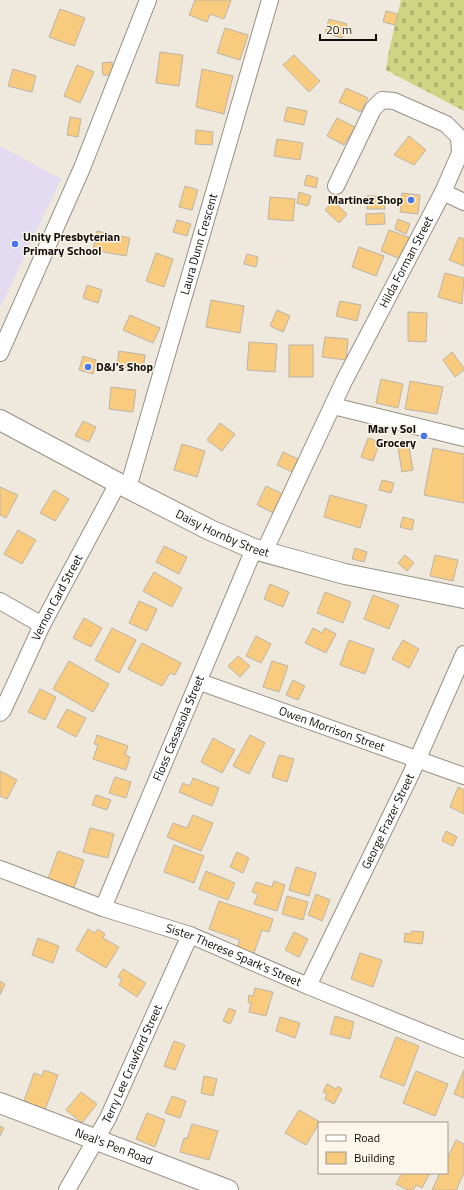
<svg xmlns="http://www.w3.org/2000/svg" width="464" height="1190" viewBox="0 0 464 1190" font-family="'Titillium Web',sans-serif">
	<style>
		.education { fill: #e2dbf1 }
		.cemetery { fill: url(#cemetery-stones) }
		.building { fill: #f9cb7e; stroke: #bbb4a9 }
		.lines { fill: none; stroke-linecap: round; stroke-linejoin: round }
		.minor-casing { stroke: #979085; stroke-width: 18 }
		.tertiary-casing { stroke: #979085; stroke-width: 22 }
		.minor { stroke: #fff; stroke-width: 16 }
		.tertiary { stroke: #fff; stroke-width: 20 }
		.poi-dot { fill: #4778e9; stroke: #fcf5ea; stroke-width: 1.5 }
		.labels { text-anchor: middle; stroke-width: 3; stroke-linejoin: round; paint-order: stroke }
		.poi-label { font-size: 12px; font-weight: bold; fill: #100d0a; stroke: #fcf5ea; text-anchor: end }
		.street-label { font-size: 12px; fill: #100d0a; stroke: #fcf5ea }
	</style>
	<defs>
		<pattern id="cemetery-stones" width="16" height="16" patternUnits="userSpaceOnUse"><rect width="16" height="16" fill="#cfd483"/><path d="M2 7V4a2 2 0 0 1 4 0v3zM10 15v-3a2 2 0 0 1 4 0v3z" fill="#b1b570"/></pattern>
	</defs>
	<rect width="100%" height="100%" fill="#efe8dc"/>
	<path class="education" d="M0,146L61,179L0,308Z"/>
	<path class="cemetery" d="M401,0H464V111L386,70L389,51Z"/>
	<path class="building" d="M195,0H231L224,19L210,14L207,22L189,15Z
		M60,9L85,18L74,46L49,37Z
		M386,11L398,14L395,25L383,22Z
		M329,19L347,24L342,38L325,33Z
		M225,28L248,35L240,60L217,53Z
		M160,52L183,55L179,86L156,83Z
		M294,55L320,81L309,92L283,65Z
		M112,62L113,75H103L102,63Z
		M77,65L94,72L80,103L64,96Z
		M13,69L36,76L32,92L8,86Z
		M202,69L233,76L224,114L196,107Z
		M346,88L368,98L361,112L339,102Z
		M287,107L307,111L304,125L284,121Z
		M70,117L81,119L78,137L67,135Z
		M337,118L355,127L344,145L327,136Z
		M196,130L213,132L212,145L195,144Z
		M409,136L426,150L414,165L394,155Z
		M277,139L303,143L300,160L274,156Z
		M307,175L318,178L316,188L304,185Z
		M185,186L198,190L192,210L179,207Z
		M299,192L311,196L308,206L297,203Z
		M402,193L420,195L418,214L400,212Z
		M367,196H384L385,209H367Z
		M270,197L295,199L293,221L268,219Z
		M333,201L347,214L339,223L325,210Z
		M384,213L385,224L366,225V214Z
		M398,219L410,224L406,234L395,229Z
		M177,220L191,224L187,236L173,232Z
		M389,230L411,238L403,260L381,251Z
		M97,231L130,238L126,256L93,250Z
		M459,237L464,239V266L449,260Z
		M359,247L384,256L376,276L352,267Z
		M156,253L173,259L164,287L146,281Z
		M247,254L258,257L256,267L244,264Z
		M445,273L464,278L462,304L438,297Z
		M87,285L102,290L98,303L83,298Z
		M211,300L244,306L240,333L206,327Z
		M340,301L361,305L357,321L336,316Z
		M277,310L290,316L283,332L270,326Z
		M408,312L427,313L426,342L408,341Z
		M130,315L160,328L153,343L123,330Z
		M325,337L348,339L346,360L322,357Z
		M249,342L277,344L275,372L247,370Z
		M289,345H313V377H289Z
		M119,351L145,355L143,370L117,366Z
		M452,352L464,368V370L455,377L443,360Z
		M83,356L96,360L93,374L79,370Z
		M381,379L403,384L398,408L376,403Z
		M410,381L443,387L437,414L405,409Z
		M111,387L136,390L133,412L109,409Z
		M83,421L96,427L89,442L75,436Z
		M220,423L235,434L222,451L207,440Z
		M368,438L380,442L373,461L361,457Z
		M182,444L205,451L197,477L174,470Z
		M409,447L413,470L402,472L398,448Z
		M433,448L464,454V503L424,495Z
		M283,452L298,459L292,472L277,465Z
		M382,480L394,483L391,493L379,490Z
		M266,486L285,495L276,514L257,505Z
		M0,487L18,495L6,518L0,515Z
		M54,490L69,499L55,521L40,513Z
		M330,495L367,505L360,528L324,517Z
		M403,517L414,520L412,530L400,527Z
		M18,530L36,540L22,564L4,554Z
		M164,546L187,557L179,574L156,562Z
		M355,548L367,552L364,562L352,559Z
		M405,555L414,563L407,571L398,563Z
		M435,555L458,560L453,581L430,576Z
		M154,572L182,588L172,607L143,591Z
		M270,584L289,592L283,607L264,599Z
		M325,592L351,602L343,623L317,613Z
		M373,595L399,605L389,629L364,619Z
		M139,601L157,609L147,631L129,623Z
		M84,618L102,628L91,647L73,638Z
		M112,628L136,640L119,673L95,660Z
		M313,628L322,633L325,628L336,634L326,653L305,643Z
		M256,636L271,644L261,663L246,656Z
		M349,640L374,649L365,674L340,665Z
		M403,640L419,649L409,668L392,659Z
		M142,643L181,663L175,675L170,673L162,686L128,669Z
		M238,656L250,666L240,677L228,666Z
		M69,661L109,684L93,712L53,689Z
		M272,661L288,666L279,692L263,687Z
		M293,680L305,686L298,700L286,695Z
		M40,689L56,697L45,720L28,712Z
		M67,709L86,718L76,737L57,727Z
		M97,735L128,746L125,755L130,757L126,770L93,759L98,745L94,744Z
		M250,735L265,743L249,774L233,766Z
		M213,738L235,750L222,773L201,762Z
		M279,755L294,759L287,782L272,777Z
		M0,771L17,780L7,799L0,796Z
		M115,777L131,782L126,798L109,793Z
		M193,778L219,788L212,806L179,792L183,783L190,786Z
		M458,787L464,790V814L450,807Z
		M96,795L111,800L107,810L92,805Z
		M193,815L213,823L201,851L167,837L173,823L187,828Z
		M90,828L114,834L108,858L83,852Z
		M446,831L457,837L453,846L442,841Z
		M174,845L204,856L194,883L164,872Z
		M58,851L84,860L74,888L48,879Z
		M237,852L249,858L243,873L230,867Z
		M296,867L316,873L309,896L289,890Z
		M206,871L235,883L228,900L199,889Z
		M274,881L285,885L277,911L254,904L258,894L252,892L256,882L272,887Z
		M316,894L330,900L322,921L308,915Z
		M287,896L308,902L303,920L282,914Z
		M219,901L273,919L269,932L262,930L254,953L237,947L240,940L209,929Z
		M88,929L95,933L98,929L105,934L103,938L119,947L106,968L76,950Z
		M411,931L424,932L422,944L404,942L405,933L411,934Z
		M294,932L308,939L299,957L285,950Z
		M38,938L59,946L53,963L32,955Z
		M360,953L382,960L373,987L351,979Z
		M123,969L146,983L137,997L119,985L122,979L118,977Z
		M0,981L5,984L0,995Z
		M255,988L273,992L266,1016L249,1012L251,1003L248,1002L249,995L253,996Z
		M229,1008L236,1011L230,1024L223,1021Z
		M335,1016L354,1022L350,1039L330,1034Z
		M280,1017L300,1023L295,1038L276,1031Z
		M396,1037L419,1046L404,1086L380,1077Z
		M174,1041L185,1045L175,1070L164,1066Z
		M44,1070L58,1075L45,1110L24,1101L34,1073L42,1076Z
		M464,1070V1098L454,1094Z
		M416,1071L448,1084L435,1116L403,1103Z
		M204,1076L217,1079L213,1096L201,1093Z
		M327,1084L336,1089L338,1086L342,1089L334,1104L325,1099L327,1094L323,1092Z
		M81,1092L97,1104L82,1123L66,1110Z
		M172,1096L186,1101L180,1118L165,1113Z
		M299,1110L320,1122L306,1145L285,1133Z
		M147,1113L165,1120L155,1147L136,1139Z
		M192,1124L218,1131L209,1160L180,1152L184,1138L187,1139Z
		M0,1126L4,1128L0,1136Z
		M456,1140L464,1144V1173L456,1190H432L440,1173H447V1159Z
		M402,1173H430L422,1188L416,1185L413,1190H408L396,1184Z"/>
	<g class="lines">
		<g class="minor-casing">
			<g id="minor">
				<path d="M443,192L464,202"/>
				<path d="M0,353L82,168L148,0"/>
				<path d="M333,406L464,438"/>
				<path id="s1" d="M128,488L270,0"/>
				<path id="s2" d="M264,552L344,381L443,192L460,153L459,137L446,124L394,101L382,100L373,109L336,186"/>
				<path d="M0,601L42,625"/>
				<path id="s3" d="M200,682L464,776"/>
				<path id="s4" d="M0,713L3,710L42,625L118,483"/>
				<path id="s5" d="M0,869L103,908L190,935L308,986L464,1049"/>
				<path id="s6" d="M103,908L254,549"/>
				<path id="s7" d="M308,986L411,774L464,654"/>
				<path id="s8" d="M67,1190L108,1118L190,935"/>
			</g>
		</g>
		<g class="tertiary-casing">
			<g id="tertiary">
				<path id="s9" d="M0,420L118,483L210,530L254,549L345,574L464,598"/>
				<path id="s10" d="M0,1103L228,1190"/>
			</g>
		</g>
		<use href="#minor" class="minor"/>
		<use href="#tertiary" class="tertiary"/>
	</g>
	<g class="poi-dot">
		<circle cx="411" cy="200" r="4"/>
		<circle cx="15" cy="244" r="4"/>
		<circle cx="88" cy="367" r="4"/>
		<circle cx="424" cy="436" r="4"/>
	</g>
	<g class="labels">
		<g class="poi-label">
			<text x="403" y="204">Martinez Shop</text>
			<text x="23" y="241" text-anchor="start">Unity Presbyterian<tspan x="23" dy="14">Primary School</tspan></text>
			<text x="96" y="371" text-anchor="start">D&amp;J's Shop</text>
			<text x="416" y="433">Mar y Sol<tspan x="416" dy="14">Grocery</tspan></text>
		</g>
		<g class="street-label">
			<text dy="4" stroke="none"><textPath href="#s1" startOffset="254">Laura Dunn Crescent</textPath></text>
			<text dy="4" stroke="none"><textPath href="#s2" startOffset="323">Hilda Forman Street</textPath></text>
			<text dy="4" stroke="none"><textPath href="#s9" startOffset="250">Daisy Hornby Street</textPath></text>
			<text dy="4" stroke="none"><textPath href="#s4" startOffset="129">Vernon Card Street</textPath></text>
			<text dy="4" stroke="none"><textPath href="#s6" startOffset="195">Floss Cassasola Street</textPath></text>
			<text dy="4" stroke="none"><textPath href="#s3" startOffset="140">Owen Morrison Street</textPath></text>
			<text dy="4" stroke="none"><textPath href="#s7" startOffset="183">George Frazer Street</textPath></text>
			<text dy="4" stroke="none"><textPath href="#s5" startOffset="249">Sister Therese Spark's Street</textPath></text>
			<text dy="4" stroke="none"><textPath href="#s8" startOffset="142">Terry Lee Crawford Street</textPath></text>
			<text dy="4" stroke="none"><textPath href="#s10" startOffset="122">Neal's Pen Road</textPath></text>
		</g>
	</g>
	<rect x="318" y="1122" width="130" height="52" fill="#fcf5ea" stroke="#9e9890"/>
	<rect x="326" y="1135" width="20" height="6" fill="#ffffff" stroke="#9e9890"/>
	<text x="354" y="1142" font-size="12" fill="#100d0a">Road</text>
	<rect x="326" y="1152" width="20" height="12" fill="#f9cb7e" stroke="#9e9890"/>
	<text x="354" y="1162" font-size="12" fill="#100d0a">Building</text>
	<path d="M320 34v6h56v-6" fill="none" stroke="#100d0a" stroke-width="2"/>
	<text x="326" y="34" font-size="12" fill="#100d0a" stroke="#fcf5ea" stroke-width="3" paint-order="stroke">20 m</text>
</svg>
